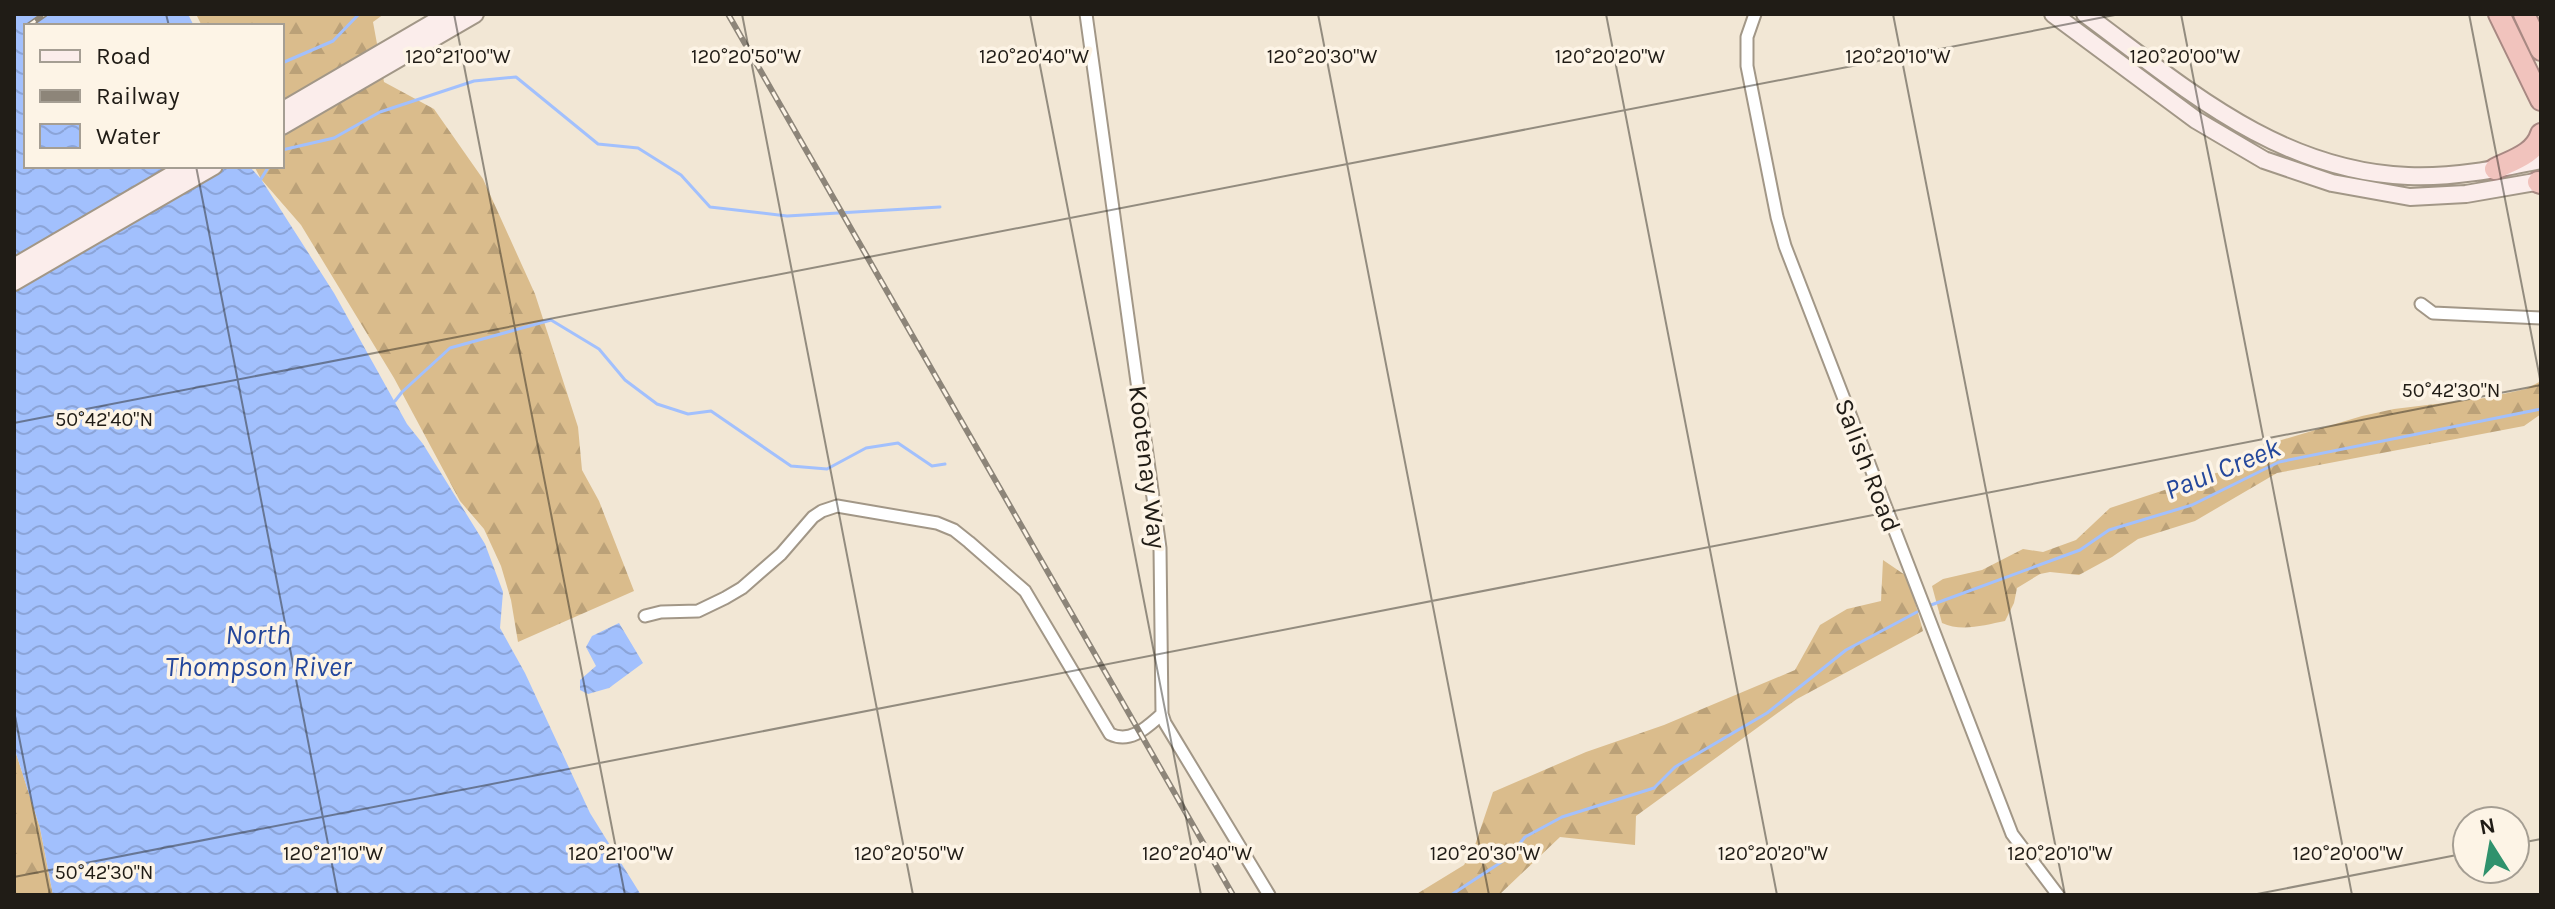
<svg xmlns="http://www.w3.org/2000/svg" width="2555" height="909" viewBox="0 0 2555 909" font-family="Karla,sans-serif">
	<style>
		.forest { fill: url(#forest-firs) }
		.water { fill: url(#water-waves) }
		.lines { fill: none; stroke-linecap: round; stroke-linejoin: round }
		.stream { stroke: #a2c0fd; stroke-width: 3 }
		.street-casing { stroke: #a29787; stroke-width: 15 }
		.secondary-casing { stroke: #a29787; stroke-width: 20 }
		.highway-casing { stroke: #a88983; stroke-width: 24 }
		.street { stroke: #fff; stroke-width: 11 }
		.secondary { stroke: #fbedeb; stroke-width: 16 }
		.highway { stroke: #f1c3bd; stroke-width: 20 }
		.rail-casing { stroke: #8d8579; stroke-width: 6 }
		.rail { stroke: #fdf4e6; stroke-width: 3; stroke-dasharray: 9; stroke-linecap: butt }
		.ticks { fill: none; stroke: #201c16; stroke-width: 2; stroke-opacity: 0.45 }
		.labels { text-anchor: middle; stroke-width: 7; stroke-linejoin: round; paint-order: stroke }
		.street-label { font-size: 26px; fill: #201c16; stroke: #fdf4e6 }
		.water-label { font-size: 28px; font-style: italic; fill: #24479c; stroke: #fdf4e6 }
		.ticks-label { font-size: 20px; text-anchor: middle; fill: #201c16; stroke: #fdf4e6; stroke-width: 7; stroke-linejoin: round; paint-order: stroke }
	</style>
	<defs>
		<pattern id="forest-firs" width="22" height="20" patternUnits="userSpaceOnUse" patternTransform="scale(2)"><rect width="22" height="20" fill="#dabc8c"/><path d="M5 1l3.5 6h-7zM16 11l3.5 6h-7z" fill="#bba178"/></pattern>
		<pattern id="water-waves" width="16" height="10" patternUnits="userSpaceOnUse" patternTransform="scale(2)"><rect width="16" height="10" fill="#a2c0fd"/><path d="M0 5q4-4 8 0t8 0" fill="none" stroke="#8ba4d8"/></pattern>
	</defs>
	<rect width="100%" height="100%" fill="#f2e7d5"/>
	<path class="forest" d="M196,14H384L373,22L384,82L434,109L483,179L535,294L578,427L582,470L599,501L634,591L518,642L511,600L501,566L484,529L460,501L394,378L301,225L261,179L254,166H282V26H202Z
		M2541,381V414L2524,426L2277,473L2195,521L2138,539L2112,557L2079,575L2050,572L2040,574L2017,588L2014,603L2005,621C1985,625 1961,632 1942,623L1932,586L1943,579L1982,570L2023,549L2043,552L2076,540L2110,508L2216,473L2237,469L2275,442L2362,416L2394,409L2485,398L2526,389Z
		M1883,560L1908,577L1923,631L1797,699L1636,816L1635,845L1560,837L1499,895H1415L1464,865L1475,845L1493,792L1586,752L1664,725L1795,670L1820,625L1847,609L1881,601Z
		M14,747L40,828L53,895H14Z"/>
	<path class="water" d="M14,14H188L194,26H26V166H249L261,179L334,293L407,424L423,444L485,544L503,592L500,628L525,673L590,813L641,895H53L40,828L14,747Z
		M619,623L643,663L609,688L588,694L580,690V680L596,666L586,647L592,636Z"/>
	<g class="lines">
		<path class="stream" d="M282,63L333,41L359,14
			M282,150L334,138L380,112L474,81L516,77L598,144L638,148L681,175L710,207L787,216L940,207
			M261,179L269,166
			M395,401L402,392L450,348L551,320L599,349L625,380L657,404L688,414L711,411L791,466L827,469L866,448L898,443L932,466L945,464
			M1931,605L2080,550L2109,530L2192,505L2279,462L2541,409
			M1451,895L1509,857L1525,837L1562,817L1654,788L1675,767L1767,713L1846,650L1917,612"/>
		<g class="street-casing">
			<path id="street" d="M1086,14L1160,548L1162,714L1165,723L1269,895
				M1755,14L1747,37V66L1777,217L1785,246L2012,834L2058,895
				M2421,304L2433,313L2541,318
				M645,616L661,612L698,611L725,598L742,588L781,554L813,517L822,511L837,506L937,523L954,530L969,542L1025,591L1110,734C1131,744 1147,727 1162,714"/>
		</g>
		<g class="secondary-casing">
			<path id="secondary" d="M2053,14L2196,120L2264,160L2332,183L2410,197L2466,194L2541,181
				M2085,14C2184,87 2278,171 2408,176C2453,178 2497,169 2541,160
				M282,111L448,14
				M282,126L475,14
				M14,267L187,166
				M14,282L214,166"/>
		</g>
		<g class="highway-casing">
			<path id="highway" d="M2499,14L2541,100
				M2524,14L2541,50
				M2495,169C2513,160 2535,154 2541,134
				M2538,182L2541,183"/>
		</g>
		<use href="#street" class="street"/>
		<use href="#secondary" class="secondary"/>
		<use href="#highway" class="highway"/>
		<g class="rail-casing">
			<path id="rail" d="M728,14L1233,895
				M28,26L45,14"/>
		</g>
		<use href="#rail" class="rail"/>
	</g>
	<path class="ticks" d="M166,14L169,26M454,14L625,895M742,14L913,895M1030,14L1201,895M1318,14L1489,895M1606,14L1777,895M1893,14L2065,895M2181,14L2352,895M2469,14L2541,384M196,166L338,895M14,423L2120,14M14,711L50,895M2515,844L2541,839M14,877L2541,385M2252,895L2467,853"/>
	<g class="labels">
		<g class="street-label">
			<text transform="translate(1868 465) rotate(69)" y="9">Salish Road</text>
			<text transform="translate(1148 467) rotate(83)" y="9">Kootenay Way</text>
		</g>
		<g class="water-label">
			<text transform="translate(2222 468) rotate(-22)" y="10">Paul Creek</text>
			<text x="258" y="644">North<tspan x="258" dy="32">Thompson River</tspan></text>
		</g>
	</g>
	<g class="ticks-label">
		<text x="458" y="63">120°21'00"W</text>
		<text x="1034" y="63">120°20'40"W</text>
		<text x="1610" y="63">120°20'20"W</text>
		<text x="1898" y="63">120°20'10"W</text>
		<text x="2185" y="63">120°20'00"W</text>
		<text x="746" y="63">120°20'50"W</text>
		<text x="1322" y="63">120°20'30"W</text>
		<text x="2451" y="397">50°42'30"N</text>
		<text x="104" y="426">50°42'40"N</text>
		<text x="333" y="860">120°21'10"W</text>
		<text x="621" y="860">120°21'00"W</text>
		<text x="909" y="860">120°20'50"W</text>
		<text x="1197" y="860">120°20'40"W</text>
		<text x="1485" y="860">120°20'30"W</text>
		<text x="1773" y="860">120°20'20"W</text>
		<text x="2060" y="860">120°20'10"W</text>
		<text x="2348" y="860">120°20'00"W</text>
		<text x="104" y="879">50°42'30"N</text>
	</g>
	<rect width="2555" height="909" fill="none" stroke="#201c16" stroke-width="32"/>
	<rect x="24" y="24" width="260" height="144" fill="#fdf4e6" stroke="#a59e93" stroke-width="2"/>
	<rect x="40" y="50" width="40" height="12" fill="#fbedeb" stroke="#a59e93" stroke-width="2"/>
	<text x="96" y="64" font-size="24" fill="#201c16">Road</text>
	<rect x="40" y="90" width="40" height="12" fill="#8d8579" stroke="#a59e93" stroke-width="2"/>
	<text x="96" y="104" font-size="24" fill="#201c16">Railway</text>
	<rect x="40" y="124" width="40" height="24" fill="url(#water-waves)" stroke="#a59e93" stroke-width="2"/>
	<text x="96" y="144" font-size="24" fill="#201c16">Water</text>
	<g transform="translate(2491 845) rotate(349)"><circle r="38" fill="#fdf4e6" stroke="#a59e93" stroke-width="2"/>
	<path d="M0-6L14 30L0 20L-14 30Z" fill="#30926d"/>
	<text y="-12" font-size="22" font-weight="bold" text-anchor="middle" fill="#201c16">N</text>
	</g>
</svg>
